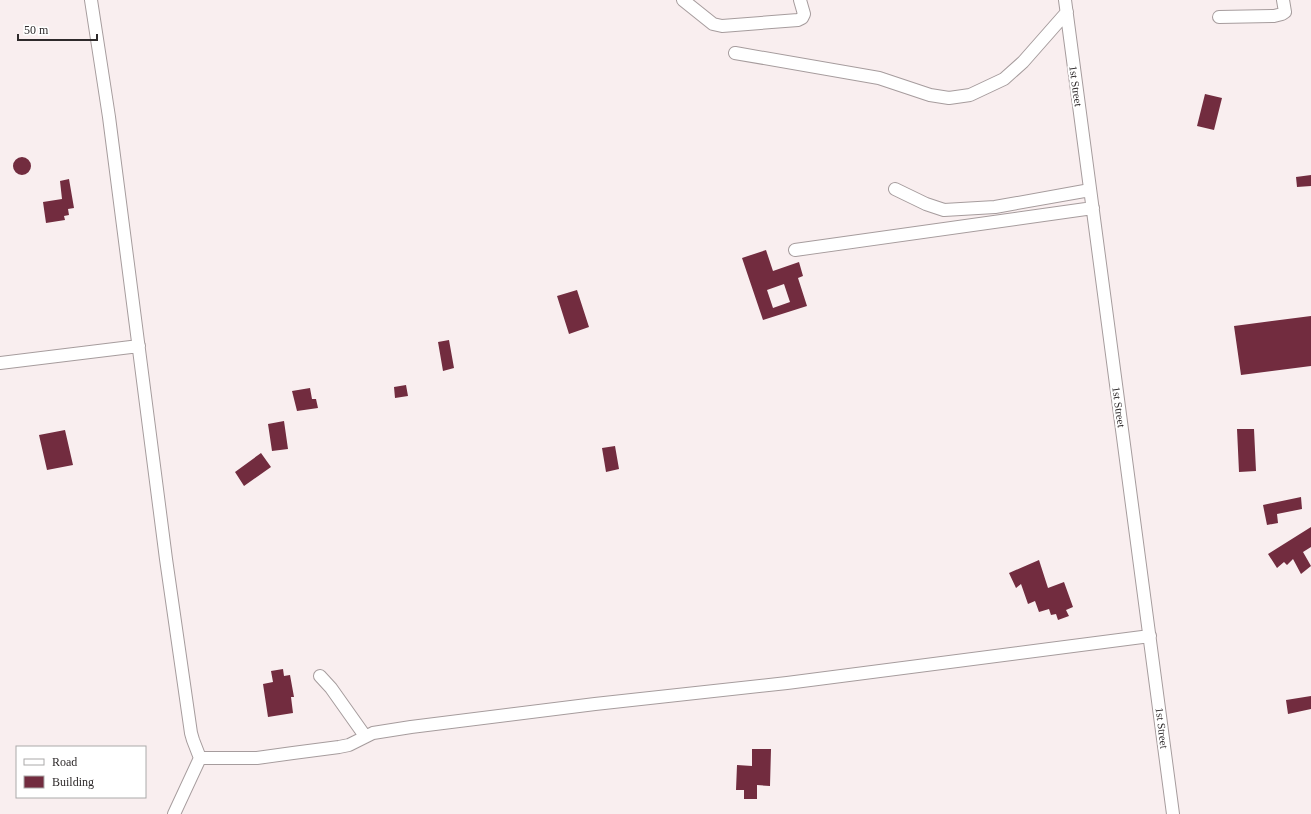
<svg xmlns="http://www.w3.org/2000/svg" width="1311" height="814" viewBox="0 0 1311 814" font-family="Georgia,serif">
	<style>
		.building { fill: #722c3f; fill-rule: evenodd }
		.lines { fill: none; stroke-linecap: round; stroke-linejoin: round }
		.minor-casing { stroke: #a69c9d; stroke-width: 14 }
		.minor { stroke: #fff; stroke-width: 12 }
		.labels { text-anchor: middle; stroke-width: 4; stroke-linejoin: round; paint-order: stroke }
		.street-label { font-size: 11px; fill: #2e2a2b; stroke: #fff }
	</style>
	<rect width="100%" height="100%" fill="#f9eeef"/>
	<path class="building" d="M1205,94L1222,98L1214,130L1197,126Z
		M13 166a9 9 0 1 1 18 0a9 9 0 1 1-18 0Z
		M1311,175V186L1297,187L1296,177Z
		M69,179L74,208L68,209L69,215L64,216L65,220L46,223L43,202L62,199L60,181Z
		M766,250L773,271L799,262L803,276L798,278L807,306L763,320L742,258ZM784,284L790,302L773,308L767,290Z
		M577,290L589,327L569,334L557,296Z
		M1311,316V366L1241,375L1234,326Z
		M449,340L454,368L443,371L438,342Z
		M406,385L408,396L395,398L394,387Z
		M310,388L312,399H316L318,408L297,411L292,391Z
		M284,421L288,449L272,451L268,424Z
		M1237,429H1254L1256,471L1239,472Z
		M65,430L73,465L47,470L39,435Z
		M615,446L619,469L606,472L602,448Z
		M261,453L271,467L244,486L235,472Z
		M1301,497L1302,509L1277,514L1278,523L1267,525L1263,505Z
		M1311,527V547L1303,552L1311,566L1301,574L1293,559L1287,565L1284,562L1277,568L1268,554Z
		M1039,560L1048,588L1064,582L1073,607L1066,610L1069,616L1058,620L1056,614L1051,615L1049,609L1039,612L1035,601L1028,604L1021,584L1016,588L1009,573Z
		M283,669L284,676L290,675L294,697H291L293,713L268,717L263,684L273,682L271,671Z
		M1311,696V709L1288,714L1286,700Z
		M752,749H771L770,786L757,785V799H744V790H736L737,765L752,766Z"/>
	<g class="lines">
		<g class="minor-casing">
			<path id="minor" d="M91,0L109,117L166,559L191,733L193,740L200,758L174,814
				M683,0L713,24L722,26L798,20L802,18L804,14L800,0
				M1065,0L1173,814
				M1219,17L1274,16L1282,14L1285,12L1283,0
				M735,53L879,78L930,95L949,98L970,95L1004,79L1023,62L1067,12
				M895,189L926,204L944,210L995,207L1090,190
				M795,250L1093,208
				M0,363L139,346
				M320,676L331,688L365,736
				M200,758H257L293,753L339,747L349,745L373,733L411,727L595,704L787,683L1150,636"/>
		</g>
		<use href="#minor" class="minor"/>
	</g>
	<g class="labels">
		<g class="street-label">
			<text transform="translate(1076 86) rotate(82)" y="4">1st Street</text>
			<text transform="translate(1119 407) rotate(82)" y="4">1st Street</text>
			<text transform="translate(1162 728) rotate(83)" y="4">1st Street</text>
		</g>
	</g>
	<rect x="16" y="746" width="130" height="52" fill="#ffffff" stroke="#abaaaa"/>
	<rect x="24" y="759" width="20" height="6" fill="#ffffff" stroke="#abaaaa"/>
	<text x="52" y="766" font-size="12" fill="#2e2a2b">Road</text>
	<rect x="24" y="776" width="20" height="12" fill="#722c3f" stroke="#abaaaa"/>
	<text x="52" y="786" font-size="12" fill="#2e2a2b">Building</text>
	<path d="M18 34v6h79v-6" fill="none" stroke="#2e2a2b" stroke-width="2"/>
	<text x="24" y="34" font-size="12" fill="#2e2a2b" stroke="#ffffff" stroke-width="3" paint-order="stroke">50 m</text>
</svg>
